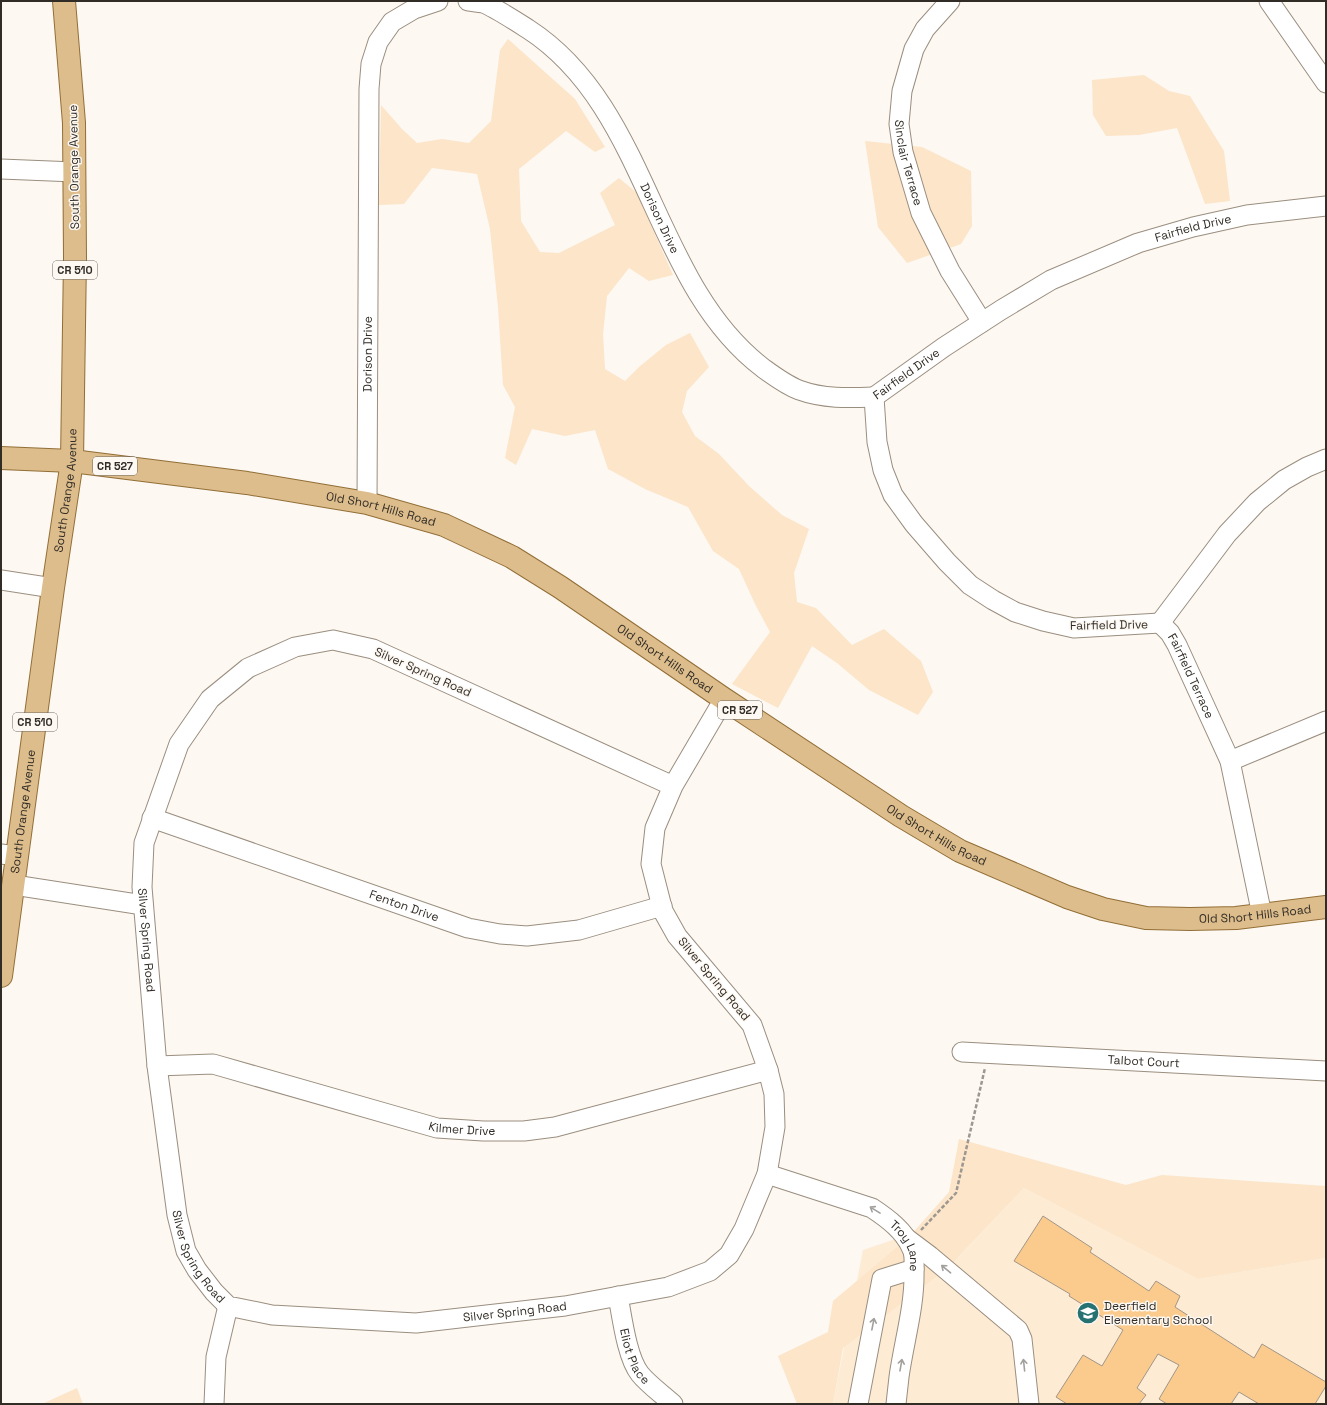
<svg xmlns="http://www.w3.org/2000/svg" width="1327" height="1405" viewBox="0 0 1327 1405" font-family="'Space Grotesk',sans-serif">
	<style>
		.built { fill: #fdebd4 }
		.green { fill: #fce5c8 }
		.building { fill: #facb8d; stroke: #a29687 }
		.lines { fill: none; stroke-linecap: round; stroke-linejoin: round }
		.minor-casing { stroke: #9a8e7f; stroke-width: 21 }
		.major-casing { stroke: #926e36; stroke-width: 24 }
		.path { stroke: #9c9791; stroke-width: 2.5; stroke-dasharray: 4 2; stroke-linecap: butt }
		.minor { stroke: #fff; stroke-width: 19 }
		.major { stroke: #ddbd8c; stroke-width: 22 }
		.oneway { stroke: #a2a09d }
		.labels { text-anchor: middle; stroke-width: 3; stroke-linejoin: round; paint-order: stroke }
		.shield { fill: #fdf8f2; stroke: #6e6963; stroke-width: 1 }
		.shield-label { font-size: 11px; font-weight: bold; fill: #312c26 }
		.street-label { font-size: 12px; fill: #312c26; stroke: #fdf8f2 }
		.poi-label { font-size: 12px; fill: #312c26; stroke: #fdf8f2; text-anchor: start }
	</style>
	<rect width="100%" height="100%" fill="#fdf8f2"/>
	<path class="built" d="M1024,1188L1198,1279L1326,1258V1404H833L863,1250L922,1230L958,1258Z"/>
	<path class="green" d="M508,39L575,99L605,147L595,152L566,131L519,169L521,221L540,252L559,253L615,225L600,193L619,178L637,193L673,275L649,281L629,268L607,296L603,334L605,369L625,381L639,367L666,345L690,333L709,367L687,391L682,412L695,436L719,454L749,486L782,515L809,529L794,573L797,602L816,608L852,645L884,629L921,661L933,692L918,715L869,690L837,663L812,646L778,708L732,684L770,632L756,606L739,569L713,551L688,507L645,489L608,469L595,430L565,436L532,429L516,465L505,458L515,407L503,385L498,307L490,229L477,174L432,168L404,204L379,205L381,105L402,129L417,143L442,139L469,143L491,121L500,50Z
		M1144,75L1169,91L1190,96L1224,151L1230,201L1205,204L1177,128L1139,135L1106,136L1093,115L1092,80Z
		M865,141L922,147L971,171L972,226L961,244L907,263L878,227Z
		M959,1139L1126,1185L1162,1175L1326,1186V1258L1198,1279L1024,1188L949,1267L843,1348L833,1404H797L778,1356L828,1332L833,1301L909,1237L949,1192Z
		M77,1388L83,1404H42Z"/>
	<path class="building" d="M1043,1216L1092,1248L1090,1252L1149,1291L1156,1281L1180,1296L1175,1307L1254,1358L1262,1344L1326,1382V1386L1315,1404H1259L1239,1392L1231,1404H1167L1159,1399L1179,1365L1158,1354L1137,1388L1146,1395L1139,1404H1067L1056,1397L1083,1355L1102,1366L1123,1330L1069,1296L1070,1294L1014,1261Z"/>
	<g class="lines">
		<g class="minor-casing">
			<g id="minor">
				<path id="s1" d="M468,1C473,2 478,2 483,3C494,7 517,22 528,29C650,108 651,283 763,368C774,376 786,385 799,390C824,399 848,398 874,397"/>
				<path id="s2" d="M950,1L925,29L914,49L902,91L899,124L903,152L921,213L950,271L982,322"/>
				<path d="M1269,1L1326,83"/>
				<path d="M1,169L75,172"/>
				<path id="s3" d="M367,503L369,89L371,64L378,42L392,22L414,9L438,1"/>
				<path d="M1,580L53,588"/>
				<path id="s4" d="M1160,623L1074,628L1043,621L1015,612L993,600L970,585L947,562L914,524L893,495L883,470L877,442L874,397L944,347L1001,310L1051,280L1138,243L1193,227L1247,215L1326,206"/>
				<path id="s5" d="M1160,623L1170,633L1177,645L1230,761L1262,915"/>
				<path d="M1160,623L1227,534L1257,502L1284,480L1307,467L1326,459"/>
				<path d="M1230,761L1326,721"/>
				<path id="s6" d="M673,786L373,649L333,640L295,647L248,668L210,699L179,744L144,843L142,887L157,1066L177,1215L186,1251L197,1270L214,1292L228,1306L272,1315L416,1323L565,1306L668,1287L710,1271L729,1255L744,1229L767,1174L775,1127L774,1094L768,1070L752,1025L677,936L663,911L651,864L655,828L673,786L724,699"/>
				<path id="s7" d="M152,818L468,928L500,934L527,936L579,930L662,906"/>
				<path d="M1,854L18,856"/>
				<path d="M14,885L143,905"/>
				<path id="s8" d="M962,1052L1326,1071"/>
				<path id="s9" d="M157,1066L213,1064L437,1128L483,1131H524L555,1127L768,1070"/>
				<path id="s10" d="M767,1174L872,1208C887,1218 905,1231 912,1249C915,1255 914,1263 914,1270C915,1306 904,1341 899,1377C898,1386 897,1395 896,1404"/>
				<path d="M906,1238L930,1256L1018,1330L1022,1339L1029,1404"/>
				<path id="s11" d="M618,1296C622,1317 627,1358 640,1374C649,1385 662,1394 673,1404"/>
				<path d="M214,1404L216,1357L228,1306"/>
				<path d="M858,1404L882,1279L914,1269"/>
			</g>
		</g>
		<g class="major-casing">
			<g id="major">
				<path id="s12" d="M1,458L72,461L247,483L367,503L444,525L512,557L560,587L724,699L901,816L960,851L1067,897L1103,909L1146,918L1190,919L1236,918L1326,907"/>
				<path id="s13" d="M1,976L53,588L72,461L75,258L74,123L64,1"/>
			</g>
		</g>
		<path class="path" d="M921,1230L956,1193L985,1068"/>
		<use href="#minor" class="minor"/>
		<use href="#major" class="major"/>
	</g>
	<defs><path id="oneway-shaft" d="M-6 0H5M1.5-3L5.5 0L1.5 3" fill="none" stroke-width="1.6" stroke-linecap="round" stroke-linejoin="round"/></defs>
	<g class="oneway">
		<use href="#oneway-shaft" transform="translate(875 1210) rotate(-148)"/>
		<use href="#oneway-shaft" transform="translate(946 1269) rotate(-140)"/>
		<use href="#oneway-shaft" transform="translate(873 1324) rotate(-79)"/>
		<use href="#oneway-shaft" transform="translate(901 1365) rotate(-80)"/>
		<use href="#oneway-shaft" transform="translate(1024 1365) rotate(-96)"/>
	</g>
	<defs>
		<g id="school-disc" transform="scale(1.15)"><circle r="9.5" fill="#267171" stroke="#fdf8f2"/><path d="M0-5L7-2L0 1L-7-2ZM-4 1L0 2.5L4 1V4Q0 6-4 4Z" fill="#fff"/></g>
	</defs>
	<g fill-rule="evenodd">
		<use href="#school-disc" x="1088" y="1313"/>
	</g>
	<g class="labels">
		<g class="shield">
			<rect x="53" y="261" width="44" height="18" rx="3"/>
			<rect x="93" y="457" width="44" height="18" rx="3"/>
			<rect x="718" y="701" width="44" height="18" rx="3"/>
			<rect x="13" y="713" width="44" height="18" rx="3"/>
		</g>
		<g class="shield-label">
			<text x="75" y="274">CR 510</text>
			<text x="115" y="470">CR 527</text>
			<text x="740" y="714">CR 527</text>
			<text x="35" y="726">CR 510</text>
		</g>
		<g class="street-label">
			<text dy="4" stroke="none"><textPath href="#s2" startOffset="177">Sinclair Terrace</textPath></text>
			<text transform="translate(74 167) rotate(-91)" y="4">South Orange Avenue</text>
			<text dy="4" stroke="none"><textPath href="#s1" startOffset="301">Dorison Drive</textPath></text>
			<text dy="4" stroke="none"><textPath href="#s4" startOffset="783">Fairfield Drive</textPath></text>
			<text dy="4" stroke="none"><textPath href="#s3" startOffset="149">Dorison Drive</textPath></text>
			<text dy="4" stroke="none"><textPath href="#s4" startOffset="459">Fairfield Drive</textPath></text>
			<text dy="4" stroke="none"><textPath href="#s13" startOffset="490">South Orange Avenue</textPath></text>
			<text dy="4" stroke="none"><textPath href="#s12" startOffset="384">Old Short Hills Road</textPath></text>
			<text transform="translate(1109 625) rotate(-1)" y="4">Fairfield Drive</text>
			<text dy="4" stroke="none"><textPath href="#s12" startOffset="708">Old Short Hills Road</textPath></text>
			<text transform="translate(423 672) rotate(24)" y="4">Silver Spring Road</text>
			<text dy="4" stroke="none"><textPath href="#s5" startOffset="62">Fairfield Terrace</textPath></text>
			<text dy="4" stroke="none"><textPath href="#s13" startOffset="166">South Orange Avenue</textPath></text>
			<text dy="4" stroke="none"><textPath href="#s12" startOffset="1032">Old Short Hills Road</textPath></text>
			<text dy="4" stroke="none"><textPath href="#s7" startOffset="267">Fenton Drive</textPath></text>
			<text dy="4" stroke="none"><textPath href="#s12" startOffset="1368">Old Short Hills Road</textPath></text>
			<text dy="4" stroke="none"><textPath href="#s6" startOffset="767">Silver Spring Road</textPath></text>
			<text transform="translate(714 979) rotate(50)" y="4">Silver Spring Road</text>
			<text dy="4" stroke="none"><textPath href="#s8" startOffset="182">Talbot Court</textPath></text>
			<text dy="4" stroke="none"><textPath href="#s9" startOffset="314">Kilmer Drive</textPath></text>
			<text dy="4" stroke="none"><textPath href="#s10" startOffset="163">Troy Lane</textPath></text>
			<text dy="4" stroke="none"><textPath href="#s6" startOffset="1091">Silver Spring Road</textPath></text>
			<text dy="4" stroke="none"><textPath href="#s6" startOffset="1439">Silver Spring Road</textPath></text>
			<text dy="4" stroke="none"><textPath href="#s11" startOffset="63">Eliot Place</textPath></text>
		</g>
		<g class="poi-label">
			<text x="1104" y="1310">Deerfield<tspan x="1104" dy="14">Elementary School</tspan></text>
		</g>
	</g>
	<rect width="1327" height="1405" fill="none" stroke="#312c26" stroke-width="4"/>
</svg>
